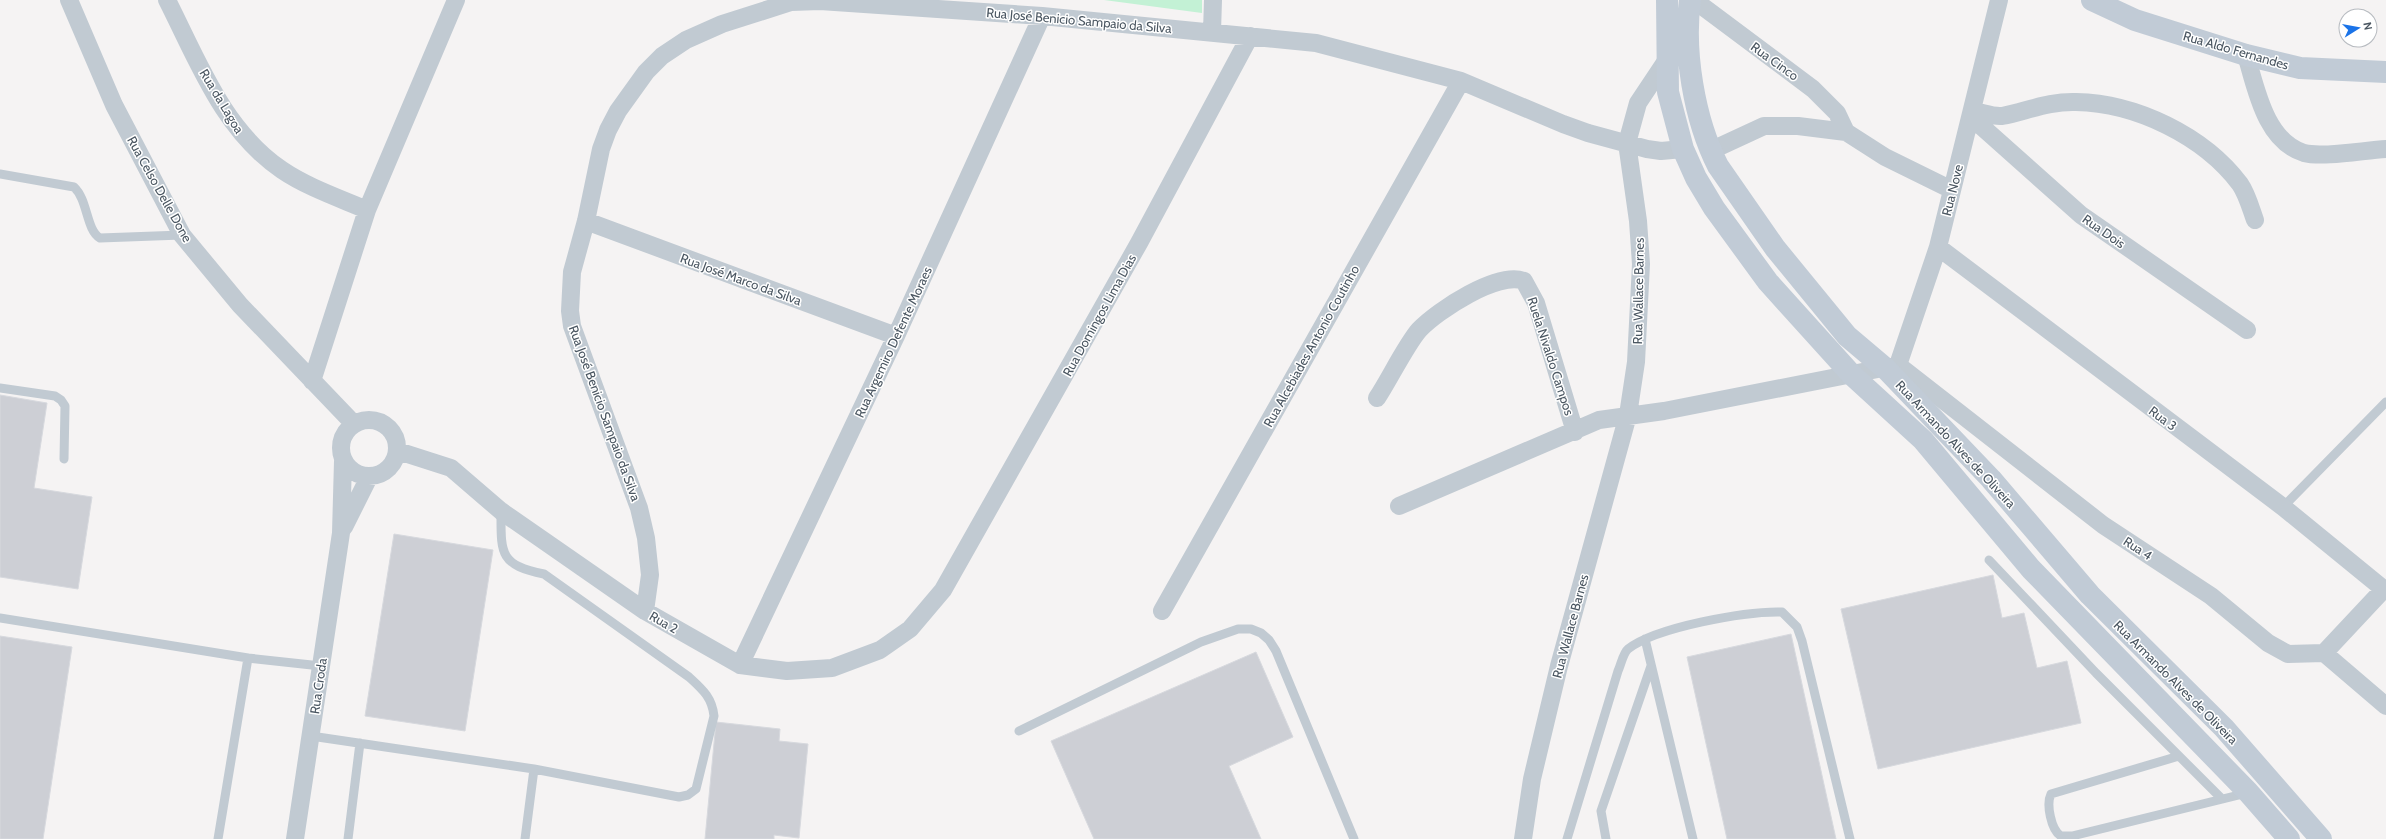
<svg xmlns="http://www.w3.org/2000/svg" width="2386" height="839" viewBox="0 0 2386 839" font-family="Cabin,sans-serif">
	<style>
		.green { fill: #c3f1d5 }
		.building { fill: #cdcfd5; stroke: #d7d9de }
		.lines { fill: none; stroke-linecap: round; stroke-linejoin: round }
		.lane { stroke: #c1cad2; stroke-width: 9 }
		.street { stroke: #c1cad2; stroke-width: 18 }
		.secondary { stroke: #c1cbd6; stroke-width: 22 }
		.labels { text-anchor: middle; stroke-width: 3; stroke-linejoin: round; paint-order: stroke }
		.street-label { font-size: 13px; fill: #4a5661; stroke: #fff }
	</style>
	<rect width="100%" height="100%" fill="#f5f3f3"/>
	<path class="green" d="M1104,0H1202V13Z"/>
	<path class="building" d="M0,395L47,403L34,488L92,497L78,589L0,577Z
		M394,534L493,550L465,731L365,716Z
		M1993,575L2002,618L2024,613L2037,668L2067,661L2081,723L1878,769L1841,609Z
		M1791,634L1836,839H1727L1687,657Z
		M0,636L72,647L43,839H0Z
		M1256,652L1293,737L1229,766L1261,839H1094L1051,741Z
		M716,722L780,729L779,741L808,744L799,838L774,835V839H705Z"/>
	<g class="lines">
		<path class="lane" d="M0,174L74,187C88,200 86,230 100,238L182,235
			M0,388L55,396L61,400L65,406L64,459
			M2283,507L2386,402
			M1989,560L2096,673L2222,799
			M0,618L248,658L321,666
			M1645,639L1693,839
			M1019,731L1201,642L1238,629H1251L1261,633L1269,640L1276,651L1354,839
			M311,736L534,769L679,797L688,795L696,789L714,716C712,697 702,689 689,677L544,574C499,565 501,553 501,511
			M2179,756L2051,794C2046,804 2051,830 2061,836H2072L2247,793
			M218,839L248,658
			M348,839L360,743
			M525,839L534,769
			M1567,839L1618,671C1621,665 1623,653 1628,649C1656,627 1746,611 1782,612L1797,627L1802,641L1850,839
			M1606,839L1601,811L1651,666"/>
		<path class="street" d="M69,0L114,105L182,235L240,305L354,424
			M167,0C198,61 223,130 282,170C307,187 339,198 367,210
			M1694,0L1813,89L1837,113L1846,132
			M1212,32L1213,0
			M2246,55C2256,88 2265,141 2304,153C2323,158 2365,150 2386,149
			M1972,111C1981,112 1993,117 2002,116C2027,111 2050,101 2076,102C2136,103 2204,136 2240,184C2247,194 2251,209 2255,220
			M1971,117L2081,215L2247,330
			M1710,151L1764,126H1798L1846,132L1885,157L1952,190
			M586,221L896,336
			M1938,247L2283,507L2386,591
			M1898,365L2103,525L2211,596L2268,643L2288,654L2324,653L2386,706
			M312,381L367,210L456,0
			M1377,398C1389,380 1406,345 1419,330C1438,310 1498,271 1524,281L1536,303L1575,432
			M341 448a28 28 0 1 1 56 0a28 28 0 1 1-56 0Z
			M398,451L451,468L501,511L645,611L740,665L787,671L832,668L880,650L910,629L943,590L1139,243L1250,36
			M1399,506L1599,420L1664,411L1898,365L1938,247L1999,0
			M344,527L369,477
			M645,611L650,575L646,538L639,508L572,326L570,311L572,272L586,221L601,149L608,130L618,111L646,72L662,56L686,40L722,24L791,2L820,1L1042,16L1316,43L1461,81L1563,124L1588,133L1647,149L1661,151L1683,149
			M1162,611L1461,81
			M2324,653L2384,589
			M740,665L896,336L1042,16
			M295,839L341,533L343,461
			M1523,839L1532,779L1559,666L1628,415L1636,362L1641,264L1638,221L1627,143L1638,103L1666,61"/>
		<path class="secondary" d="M1667,0L1668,92L1683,149L1696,178L1714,208L1768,282L1852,375L1923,440L2031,569L2248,792L2289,839
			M1690,0C1683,51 1694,119 1718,166L1775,248L1847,336L1886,369L1991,479L2090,595L2224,728L2321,839
			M2092,0L2135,20L2246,55L2300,68L2386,72"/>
	</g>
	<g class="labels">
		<g class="street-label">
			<text transform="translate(1079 20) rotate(5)" y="5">Rua José Benicio Sampaio da Silva</text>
			<text transform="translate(2236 50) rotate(16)" y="5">Rua Aldo Fernandes</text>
			<text transform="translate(1775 61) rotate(36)" y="5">Rua Cinco</text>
			<text transform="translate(222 101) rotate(59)" y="5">Rua da Lagoa</text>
			<text transform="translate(160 189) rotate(61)" y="5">Rua Celso Delle Done</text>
			<text transform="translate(1952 190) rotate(-76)" y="5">Rua Nove</text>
			<text transform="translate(2104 231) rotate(35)" y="5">Rua Dois</text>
			<text transform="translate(741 279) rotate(20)" y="5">Rua José Marco da Silva</text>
			<text transform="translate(1638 291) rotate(-89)" y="5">Rua Wallace Barnes</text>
			<text transform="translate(1099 315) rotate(-61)" y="5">Rua Domingos Lima Dias</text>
			<text transform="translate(893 342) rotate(-65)" y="5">Rua Argemiro Defente Moraes</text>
			<text transform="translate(1311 346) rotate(-61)" y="5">Rua Alcebiades Antonio Coutinho</text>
			<text transform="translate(1551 356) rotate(72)" y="5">Ruela Nivaldo Campos</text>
			<text transform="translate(605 413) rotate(70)" y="5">Rua José Benicio Sampaio da Silva</text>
			<text transform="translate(2163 418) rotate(37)" y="5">Rua 3</text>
			<text transform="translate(1956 444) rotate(47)" y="5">Rua Armando Alves de Oliveira</text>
			<text transform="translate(2138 548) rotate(33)" y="5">Rua 4</text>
			<text transform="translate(664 622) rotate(30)" y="5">Rua 2</text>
			<text transform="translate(1570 626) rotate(-75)" y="5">Rua Wallace Barnes</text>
			<text transform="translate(2176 682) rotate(45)" y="5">Rua Armando Alves de Oliveira</text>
			<text transform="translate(318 686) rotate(-82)" y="5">Rua Croda</text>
		</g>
	</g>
	<g transform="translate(2358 28) rotate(79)"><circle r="19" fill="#ffffff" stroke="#b7bbc0"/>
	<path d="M0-3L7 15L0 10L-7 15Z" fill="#1a73e8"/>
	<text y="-6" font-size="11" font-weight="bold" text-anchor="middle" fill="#4a5661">N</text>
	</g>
</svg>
